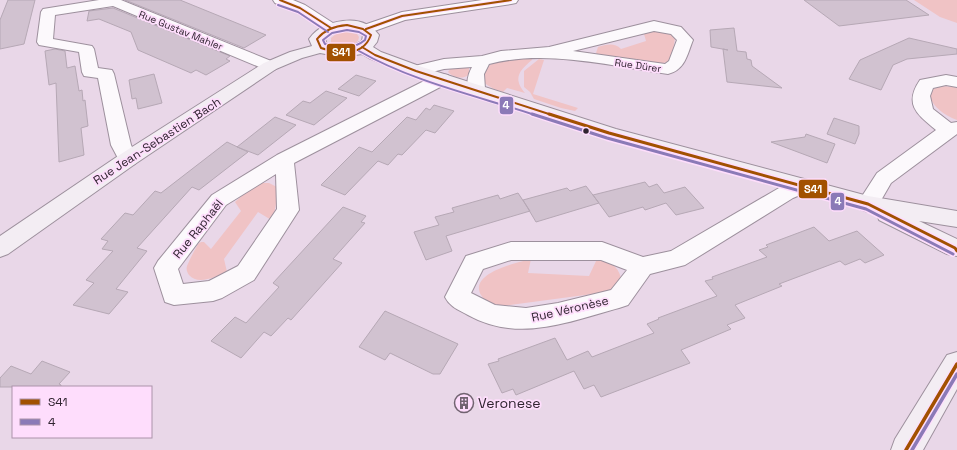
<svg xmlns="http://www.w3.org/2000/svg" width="957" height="450" viewBox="0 0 957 450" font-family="'Space Grotesk',sans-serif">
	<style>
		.green { fill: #f0c3c5 }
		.building { fill: #d1c2d0; stroke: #b6a8b5 }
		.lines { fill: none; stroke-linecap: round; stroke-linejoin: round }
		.street-casing { stroke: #9d909d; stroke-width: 2 }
		.secondary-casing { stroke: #9d909d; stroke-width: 2 }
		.street { fill: #fcf9fc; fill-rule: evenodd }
		.secondary { fill: #f3edf3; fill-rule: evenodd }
		.bus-1-far2-casing { stroke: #feddfc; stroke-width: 4 }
		.bus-1-far1-casing { stroke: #feddfc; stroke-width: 6 }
		.bus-1-casing { stroke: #feddfc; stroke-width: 6 }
		.bus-2-far2-casing { stroke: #feddfc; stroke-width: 4 }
		.bus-2-far1-casing { stroke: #feddfc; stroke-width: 6 }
		.bus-2-casing { stroke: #feddfc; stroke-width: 6 }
		.bus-1-far2 { stroke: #a25100; stroke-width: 2 }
		.bus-1-far1 { stroke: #a25100; stroke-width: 3 }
		.bus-1 { stroke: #a25100; stroke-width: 3.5 }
		.bus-2-far2 { stroke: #8b7ab7; stroke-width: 2 }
		.bus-2-far1 { stroke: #8b7ab7; stroke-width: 3 }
		.bus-2 { stroke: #8b7ab7; stroke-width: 3.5 }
		.bus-dot { fill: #302430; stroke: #feddfc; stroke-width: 1.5 }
		.labels { text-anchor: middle; stroke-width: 3.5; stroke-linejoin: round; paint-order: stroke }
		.far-street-label { font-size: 10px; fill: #302430; stroke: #feddfc }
		.street-label { font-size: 12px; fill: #302430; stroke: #feddfc }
		.near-poi-label { font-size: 14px; fill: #302430; stroke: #feddfc; text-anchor: start }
		.line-badge { stroke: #feddfc; stroke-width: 1.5 }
		.badge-label { font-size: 11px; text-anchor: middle; font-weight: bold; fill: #fff }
	</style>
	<rect width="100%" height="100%" fill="#e9d7e8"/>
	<path class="green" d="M914,0H957V23L940,17Z
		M650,30L666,31L675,38L672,58L668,62L658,64L598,55L596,53L598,47C606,45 614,42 621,49L646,41L644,34Z
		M345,32L357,34L359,37L358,41C350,47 340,48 331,43V38L336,34Z
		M531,57L532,60C520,70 512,78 525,93L507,88L503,92C495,90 490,87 483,82C483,79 482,75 483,72C487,59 520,59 531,57Z
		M539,59L544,60L533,94L578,108L575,111L561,108L534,99L530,92L524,87V71Z
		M469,67V74C464,80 453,78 448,72L451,68Z
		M940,86L957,87V120C945,116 933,107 929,95L931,90Z
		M260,183H269L277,187L278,192L273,221L258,212L224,259L227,272C217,276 198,286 189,275C187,272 186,269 187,266C190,259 194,251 198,244L201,242H204L211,249L241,211L235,202L247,191Z
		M531,259L528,273L589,276L597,259C608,261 618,265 621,278L615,291L503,306C494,304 486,303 481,295C468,273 519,262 531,259Z"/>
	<path class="building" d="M8,0H35L24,44L0,49V20Z
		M125,0H180L266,35L244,48Z
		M804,0H906L929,15L839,26Z
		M113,8L230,56L226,59L230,61L206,75L196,70L191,73L138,50L131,32L99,19L87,21L89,11Z
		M734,28L737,51L746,52L747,59L751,60L752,66L782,88L727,82L723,49L728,50L711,47L710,30Z
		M909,38L957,49V54L907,59L893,65L881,90L849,79L860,60Z
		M55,49L65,51L67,68L75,66L79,91L82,90L83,101L85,100L88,126L81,128L84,155L59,162L56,83L49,85L45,51Z
		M154,74L162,103L138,109L136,98L132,99L129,80Z
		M356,75L376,81L359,96L338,89Z
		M326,91L347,98L314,125L286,115L303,101L310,103Z
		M434,105L454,111L435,133L426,130L402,155L398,154L388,165L378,161L345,195L321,185L359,147L372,152L407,117L416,120L426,108L430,110Z
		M275,117L296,125L258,155L237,147Z
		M834,118L859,126V134L855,144L827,134Z
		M806,134L835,144L827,163L771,142L805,137Z
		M227,142L248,152L199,190L192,187L137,248L147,251L116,289L128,292L109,314L73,305L94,283L86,280L113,251L102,249L108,241L101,239L125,213L133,215L155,191L161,193Z
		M645,182L649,187L657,184L664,193L685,187L704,208L676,215L666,203L645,210L643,207L609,217L593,195Z
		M586,186L599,203L536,222L523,200L567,188L570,191Z
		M518,193L530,211L446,236L452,251L426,260L414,232L439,225L435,217L454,212L452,208L498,195L500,199Z
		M343,207L366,216L361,222L365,223L333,259L342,263L291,320L288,318L271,336L264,332L241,358L211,341L235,317L246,323L279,287L273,283Z
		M814,227L829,241L857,231L884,255L865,263L860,259L845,265L840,261L779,284L782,286L735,305L745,318L727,325L731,329L681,350L690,363L601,397L594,385L584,389L574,371L516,395L513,389L502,393L488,364L499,361L498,359L555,338L567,360L588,351L592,357L654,333L647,324L659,319L658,318L717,296L705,281L713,279L712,277L767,257L759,250L768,247L766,245Z
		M385,311L458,344L440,374H433L390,353L385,360L359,347Z
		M42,361L70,372L59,384L61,385V387H0V378L11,366L31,374Z"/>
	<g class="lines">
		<g class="street-casing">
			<path id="street" d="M99,0H121L276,63L278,66L276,69L270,71L264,69L113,6L55,15L53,39L92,46L94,49L98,68L112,70L114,74L131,145L138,159L135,164L128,166L121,164L111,145L98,78L84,76L82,72L79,52L39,45L37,42L41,12L43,9Z
				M273,0H293L305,5L336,25L339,28L336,31L331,33L326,31L295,11L275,3Z
				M482,0H518L516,3L511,4L405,20L366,34L361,32L358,29L361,26L402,12Z
				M654,21L681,27L693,40C687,55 685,70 668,74C611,66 545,49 489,64L484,74L485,89L482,93L476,94L470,93C465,85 468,74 472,67L444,69L416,76L410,75L408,71L410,67L444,59L482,56L501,51L549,47ZM654,31L671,34L677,40L669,61L665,64L573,51Z
				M442,74L448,75L450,79L448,83L294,163L299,210L254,280L222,298L213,301L174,305L165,302L154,268L158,261L212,195L277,155L436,75ZM276,174L277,209L238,266L209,281L183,284L178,269L226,205Z
				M946,75L957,77V87L946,85L933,88L930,96L933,109L951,123L957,122V134L891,183L876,209L868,212L860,209L857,204L877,173L936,130C918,115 903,105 920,80Z
				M802,179L809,181L812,186L809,191L793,198L685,265L650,274L628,305L619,308C567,322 519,343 468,315C459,310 450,307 445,297L466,256L511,242H602L643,257L671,251L779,188ZM511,260H601L627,270L611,290L558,303L526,308L495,305L471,293L483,269Z"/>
		</g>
		<g class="secondary-casing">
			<path id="secondary" d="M343,21C357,19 370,23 379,35L377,42L373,47L381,52L422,67L616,129L868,196L957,211V227L919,221L957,239V256L947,254L879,220L877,213L602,137L410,75L369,58L362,54L342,57L320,53L302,58L276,69L135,164L8,254L0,257V236L121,154L264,63L290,52L312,46L309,39C318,27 328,23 343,21ZM347,29L356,31L363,35L362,41L351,47L327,45L325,39C331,33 338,30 347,29Z
				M957,352V389L923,450H891L895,439L947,355Z"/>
		</g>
		<use href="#street" class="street"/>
		<use href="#secondary" class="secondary"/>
		<g class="bus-1-far2-casing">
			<path id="bus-1-far2" d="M280,0L300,8L331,28
				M347,25L363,29L371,35C363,57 340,54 321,48L317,39C325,29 335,26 347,25Z
				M366,29L402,16L511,0
				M362,47L375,55L416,71L552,115"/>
		</g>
		<g class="bus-1-far1-casing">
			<path id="bus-1-far1" d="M549,114L609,133L868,204L955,248L957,251"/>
		</g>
		<g class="bus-1-casing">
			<path id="bus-1" d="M906,450L957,364"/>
		</g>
		<g class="bus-2-far2-casing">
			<path id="bus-2-far2" d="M278,5L298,12L328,32
				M347,30L359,32L366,36L365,40C353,50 339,48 325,44L323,40L332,33Z
				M359,51C411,81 477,96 535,115"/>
		</g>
		<g class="bus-2-far1-casing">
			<path id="bus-2-far1" d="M532,114L607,138L866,209L953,254"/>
		</g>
		<g class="bus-2-casing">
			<path id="bus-2" d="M912,450L957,374"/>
		</g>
		<use href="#bus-1-far2" class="bus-1-far2"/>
		<use href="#bus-1-far1" class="bus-1-far1"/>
		<use href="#bus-1" class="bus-1"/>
		<use href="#bus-2-far2" class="bus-2-far2"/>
		<use href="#bus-2-far1" class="bus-2-far1"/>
		<use href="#bus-2" class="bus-2"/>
	</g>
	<defs>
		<g id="building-ring" transform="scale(1)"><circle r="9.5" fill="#feddfc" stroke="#716370" stroke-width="1.5"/><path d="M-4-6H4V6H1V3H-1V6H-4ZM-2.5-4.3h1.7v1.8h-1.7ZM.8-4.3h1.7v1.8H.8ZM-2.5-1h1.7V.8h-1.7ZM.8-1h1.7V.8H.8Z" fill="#716370"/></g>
	</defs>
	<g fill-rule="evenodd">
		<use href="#building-ring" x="464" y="403"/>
	</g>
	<circle class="bus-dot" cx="586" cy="131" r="3.5"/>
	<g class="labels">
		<g class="far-street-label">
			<text transform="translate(181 30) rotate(22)" y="4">Rue Gustav Mahler</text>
			<text transform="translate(638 65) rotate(8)" y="4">Rue Dürer</text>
		</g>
		<g class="street-label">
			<text transform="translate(157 141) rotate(-33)" y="4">Rue Jean-Sebastien Bach</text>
			<text transform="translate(198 229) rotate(-51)" y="4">Rue Raphaël</text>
			<text transform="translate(570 309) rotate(-13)" y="4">Rue Véronèse</text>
		</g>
		<g class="near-poi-label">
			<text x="478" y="408">Veronese</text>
		</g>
	</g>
	<g class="line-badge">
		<rect x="326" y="43" width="30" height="19" rx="4" fill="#a25100"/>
		<rect x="499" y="96" width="15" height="19" rx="4" fill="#8b7ab7"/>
		<rect x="798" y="179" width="30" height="20" rx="4" fill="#a25100"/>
		<rect x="830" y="192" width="15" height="19" rx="4" fill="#8b7ab7"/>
	</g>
	<g class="badge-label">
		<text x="341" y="56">S41</text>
		<text x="506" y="109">4</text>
		<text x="813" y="193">S41</text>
		<text x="838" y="205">4</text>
	</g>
	<rect x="12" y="386" width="140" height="52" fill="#feddfc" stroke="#ac93aa"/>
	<rect x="20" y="399" width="20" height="6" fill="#a25100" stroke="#ac93aa"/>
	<text x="48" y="406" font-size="12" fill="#302430">S41</text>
	<rect x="20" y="419" width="20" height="6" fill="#8b7ab7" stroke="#ac93aa"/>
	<text x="48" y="426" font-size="12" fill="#302430">4</text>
</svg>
